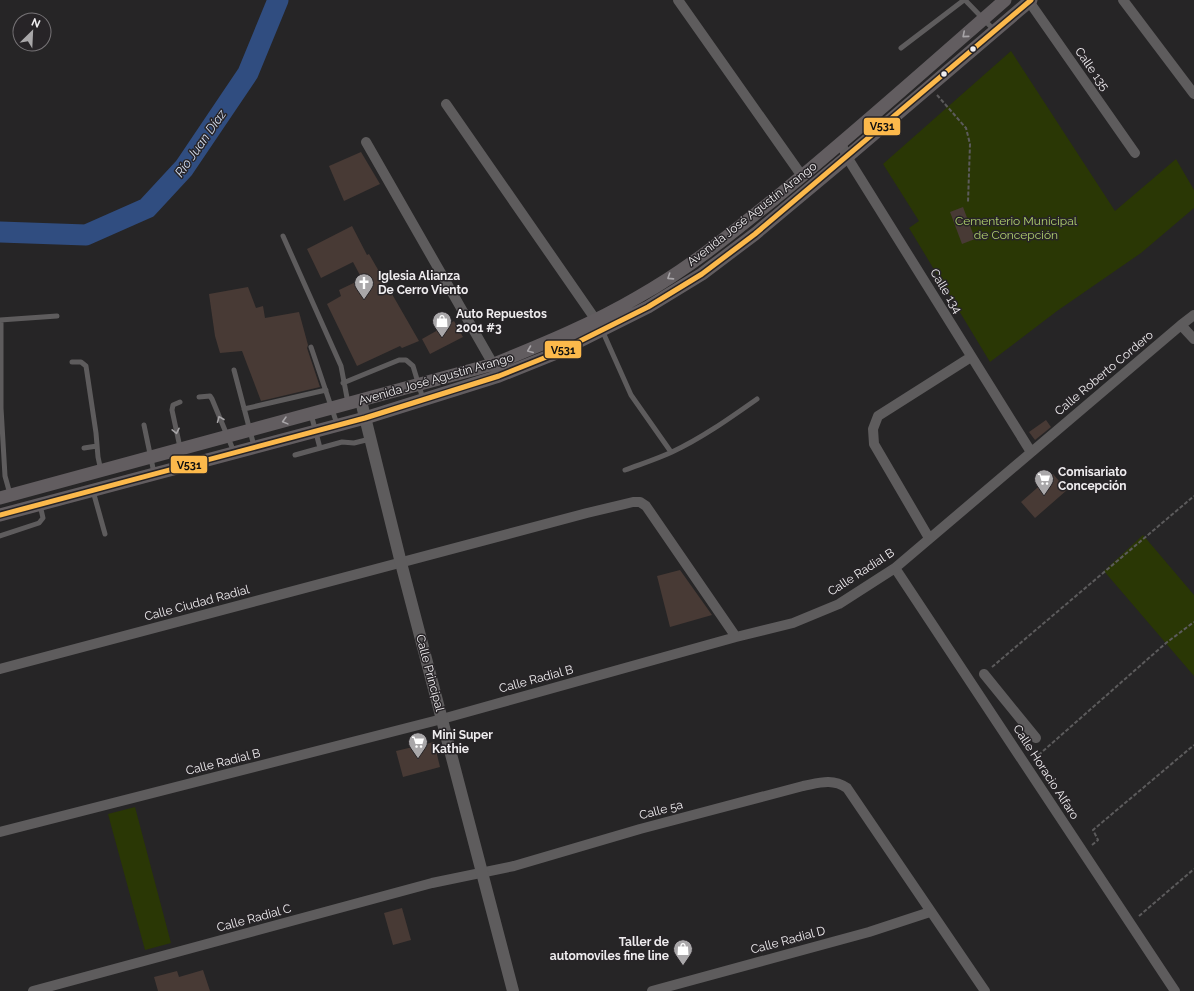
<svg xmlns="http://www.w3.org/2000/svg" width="1194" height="991" viewBox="0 0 1194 991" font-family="Raleway,sans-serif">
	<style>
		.green { fill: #2a3705 }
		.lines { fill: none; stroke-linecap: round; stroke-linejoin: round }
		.river { stroke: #304d80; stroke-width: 21 }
		.building { fill: #483a35 }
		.path { stroke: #5c5b5c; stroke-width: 2; stroke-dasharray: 4 2; stroke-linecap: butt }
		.service { stroke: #5e5c5d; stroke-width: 5 }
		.minor { stroke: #5e5c5d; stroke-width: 10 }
		.tertiary { stroke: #5e5c5d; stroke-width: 12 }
		.secondary { stroke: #625d60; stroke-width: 13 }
		.bus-1-casing { stroke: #272427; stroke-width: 8 }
		.bus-1 { stroke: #fcb94b; stroke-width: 5 }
		.oneway { stroke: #a8a5a8 }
		.oneway2 { stroke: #a6a4a6 }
		.bus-dot { fill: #efedef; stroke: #272427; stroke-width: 1.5 }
		.labels { text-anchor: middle; stroke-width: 3; stroke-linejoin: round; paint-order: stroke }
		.street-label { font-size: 12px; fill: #efedef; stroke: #272427 }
		.park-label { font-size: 12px; fill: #b0d06d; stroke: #272427 }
		.poi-label { font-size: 12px; font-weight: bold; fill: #efedef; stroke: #272427; text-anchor: start }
		.water-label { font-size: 13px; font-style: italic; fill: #d3ddef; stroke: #272427 }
		.line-badge { stroke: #272427; stroke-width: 1.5 }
		.pale-badge-label { font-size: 11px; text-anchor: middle; font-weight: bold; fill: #111 }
	</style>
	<rect width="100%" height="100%" fill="#262526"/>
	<path class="green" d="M1011,51L1115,211L1176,159L1194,190V208L1141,253L1057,311L990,362L909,228L919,221L883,164Z
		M1143,535L1194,595V676L1104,571Z
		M135,807L171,943L145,950L108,814Z"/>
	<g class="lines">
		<path class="river" d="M0,232L86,235L147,208L184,168L248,73L278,0"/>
	</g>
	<path class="building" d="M361,152L380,184L344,201L329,166Z
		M963,207L975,239L962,244L950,212Z
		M352,226L367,255L369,254L419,341L402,348L400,346L357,366L327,304L341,296L339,290L362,279L353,262L321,278L307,249Z
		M248,287L256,308L263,306L265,318L299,312L308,345L307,348L320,387L261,401L242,351L220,353L215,336L209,294Z
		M454,321L463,337L430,354L422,339Z
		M1046,420L1051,427L1035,440L1029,432Z
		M1053,474L1067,490L1035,518L1021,502Z
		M680,570L712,615L670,627L657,576Z
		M434,742L440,767L403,777L396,751Z
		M402,908L411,940L393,945L384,913Z
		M203,970L210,991H158L154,977L177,971L179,977Z"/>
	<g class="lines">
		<path class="path" d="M937,95L966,128L970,144L968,202
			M992,667L1194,496
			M1034,759L1166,643L1194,622
			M1092,845L1098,840L1093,830L1194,745
			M1139,916L1194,869"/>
		<path class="service" d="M965,0L995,31
			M901,48L964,0
			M283,236L341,366L348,403
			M0,320L57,316
			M1,320V408L5,476L10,494
			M602,330L631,395L671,452
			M311,347L337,424
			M72,362H81L86,366L96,433L98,457L101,471
			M234,370L254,446
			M343,383L399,360H406L413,366L423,399
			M199,397L210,396L212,399L234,452
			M180,402L173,405L172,410L184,466
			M244,409L326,390
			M311,414L320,448
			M144,425L154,473
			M84,448L97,446
			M295,455L342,442L354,443L370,439
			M625,470C641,464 657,459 672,452C702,438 730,418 757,399
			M93,491L105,534
			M0,536L39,523L43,518L40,505"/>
		<path class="minor" d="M678,0L802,176
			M1028,0L1135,153
			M1123,0L1194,94
			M446,104L600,326
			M366,142L497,371
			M841,143L847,157L1031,452
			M1181,325L1194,339
			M929,538L874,444L873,429L878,416L971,357
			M895,568L1175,991
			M0,669L587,513L633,502H640L646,506L736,637
			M984,674L1036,738
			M0,832L442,719L736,637L793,623L839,604L895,568L1181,325L1194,315
			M33,991L432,883L514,866L640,829L803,786C819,783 832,778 847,788L985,991
			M652,991L869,932L930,912"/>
		<path class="tertiary" d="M361,401L401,563L513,991"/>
		<path class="secondary" d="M0,498L494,364C543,344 592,324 638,297C690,268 737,229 784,191C859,129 932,64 1005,0
			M0,515L365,418L499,376L554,354L648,307L702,274L755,234L847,157L1031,0"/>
		<g class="bus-1-casing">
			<path id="bus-1" d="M0,515L365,418L499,376L554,354L648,307L702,274L755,234L1031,0"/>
		</g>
		<use href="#bus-1" class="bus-1"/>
	</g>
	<defs><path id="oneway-chevron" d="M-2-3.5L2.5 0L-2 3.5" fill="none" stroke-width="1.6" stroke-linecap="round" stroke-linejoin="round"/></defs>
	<g class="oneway">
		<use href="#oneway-chevron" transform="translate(965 35) rotate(139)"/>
		<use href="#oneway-chevron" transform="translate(670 277) rotate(147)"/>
		<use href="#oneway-chevron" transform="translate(530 350) rotate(158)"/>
		<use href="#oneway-chevron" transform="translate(285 421) rotate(165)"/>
	</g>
	<g class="oneway2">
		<use href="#oneway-chevron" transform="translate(220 419) rotate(-112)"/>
		<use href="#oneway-chevron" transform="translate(176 431) rotate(78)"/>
	</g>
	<defs>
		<g id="church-pin" transform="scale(1)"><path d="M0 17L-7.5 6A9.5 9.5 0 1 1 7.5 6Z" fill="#a9a7a9" stroke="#272427"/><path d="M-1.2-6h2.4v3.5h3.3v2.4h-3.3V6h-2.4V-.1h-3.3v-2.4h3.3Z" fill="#fff"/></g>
		<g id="shop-pin" transform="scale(1)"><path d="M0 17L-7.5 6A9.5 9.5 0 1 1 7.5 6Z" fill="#a9a7a9" stroke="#272427"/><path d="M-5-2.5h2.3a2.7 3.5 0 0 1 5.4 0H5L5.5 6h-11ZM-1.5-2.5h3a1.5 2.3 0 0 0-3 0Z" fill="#fff"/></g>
		<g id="supermarket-pin" transform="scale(1)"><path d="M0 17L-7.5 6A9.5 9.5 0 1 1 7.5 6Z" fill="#a9a7a9" stroke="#272427"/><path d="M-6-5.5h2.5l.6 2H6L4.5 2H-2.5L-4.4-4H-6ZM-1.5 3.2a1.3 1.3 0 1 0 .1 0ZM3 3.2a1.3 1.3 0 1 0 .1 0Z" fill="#fff"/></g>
	</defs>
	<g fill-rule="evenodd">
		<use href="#church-pin" x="364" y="283"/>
		<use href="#shop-pin" x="442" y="321"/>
		<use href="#supermarket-pin" x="1044" y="479"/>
		<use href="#supermarket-pin" x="418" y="742"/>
		<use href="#shop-pin" x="683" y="949"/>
	</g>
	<g class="bus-dot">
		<circle cx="973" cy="49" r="3.5"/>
		<circle cx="944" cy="74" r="3.5"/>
	</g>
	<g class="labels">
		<g class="street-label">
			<text transform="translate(1092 69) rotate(55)" y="4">Calle 135</text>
			<text transform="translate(752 214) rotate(-38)" y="4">Avenida José Agustín Arango</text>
			<text transform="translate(946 291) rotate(59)" y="4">Calle 134</text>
			<text transform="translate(1104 373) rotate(-40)" y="4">Calle Roberto Cordero</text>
			<text transform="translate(436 379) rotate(-16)" y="4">Avenida José Agustín Arango</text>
			<text transform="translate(861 572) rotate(-33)" y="4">Calle Radial B</text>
			<text transform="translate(197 603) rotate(-15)" y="4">Calle Ciudad Radial</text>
			<text transform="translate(430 673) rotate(75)" y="4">Calle Principal</text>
			<text transform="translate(536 679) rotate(-15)" y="4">Calle Radial B</text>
			<text transform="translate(223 762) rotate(-14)" y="4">Calle Radial B</text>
			<text transform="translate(1046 772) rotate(57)" y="4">Calle Horacio Alfaro</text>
			<text transform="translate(661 810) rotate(-15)" y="4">Calle 5a</text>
			<text transform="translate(254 918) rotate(-15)" y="4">Calle Radial C</text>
			<text transform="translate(788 940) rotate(-15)" y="4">Calle Radial D</text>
		</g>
		<g class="park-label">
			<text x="1016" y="225">Cementerio Municipal<tspan x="1016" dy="14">de Concepción</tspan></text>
		</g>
		<g class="poi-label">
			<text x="378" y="280">Iglesia Alianza<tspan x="378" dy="14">De Cerro Viento</tspan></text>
			<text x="456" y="318">Auto Repuestos<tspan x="456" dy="14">2001 #3</tspan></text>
			<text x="1058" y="476">Comisariato<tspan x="1058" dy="14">Concepción</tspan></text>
			<text x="432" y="739">Mini Super<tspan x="432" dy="14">Kathie</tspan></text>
			<text x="669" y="946" text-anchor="end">Taller de<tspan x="669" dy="14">automoviles fine line</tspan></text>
		</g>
		<g class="water-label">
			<text transform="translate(200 143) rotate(-55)" y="5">Río Juan Díaz</text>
		</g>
	</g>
	<g class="line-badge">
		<rect x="863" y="117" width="38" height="19" rx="4" fill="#fcb94b"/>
		<rect x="544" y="340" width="38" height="19" rx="4" fill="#fcb94b"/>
		<rect x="170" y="455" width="38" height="19" rx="4" fill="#fcb94b"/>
	</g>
	<g class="pale-badge-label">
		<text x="882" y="130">V531</text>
		<text x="563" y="354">V531</text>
		<text x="189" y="469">V531</text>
	</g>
	<g transform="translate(32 32) rotate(24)"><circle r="19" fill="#272427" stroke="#777477"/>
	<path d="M0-3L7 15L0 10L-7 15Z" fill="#a9a7a9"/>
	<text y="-6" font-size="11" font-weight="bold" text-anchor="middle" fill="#efedef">N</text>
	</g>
</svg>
